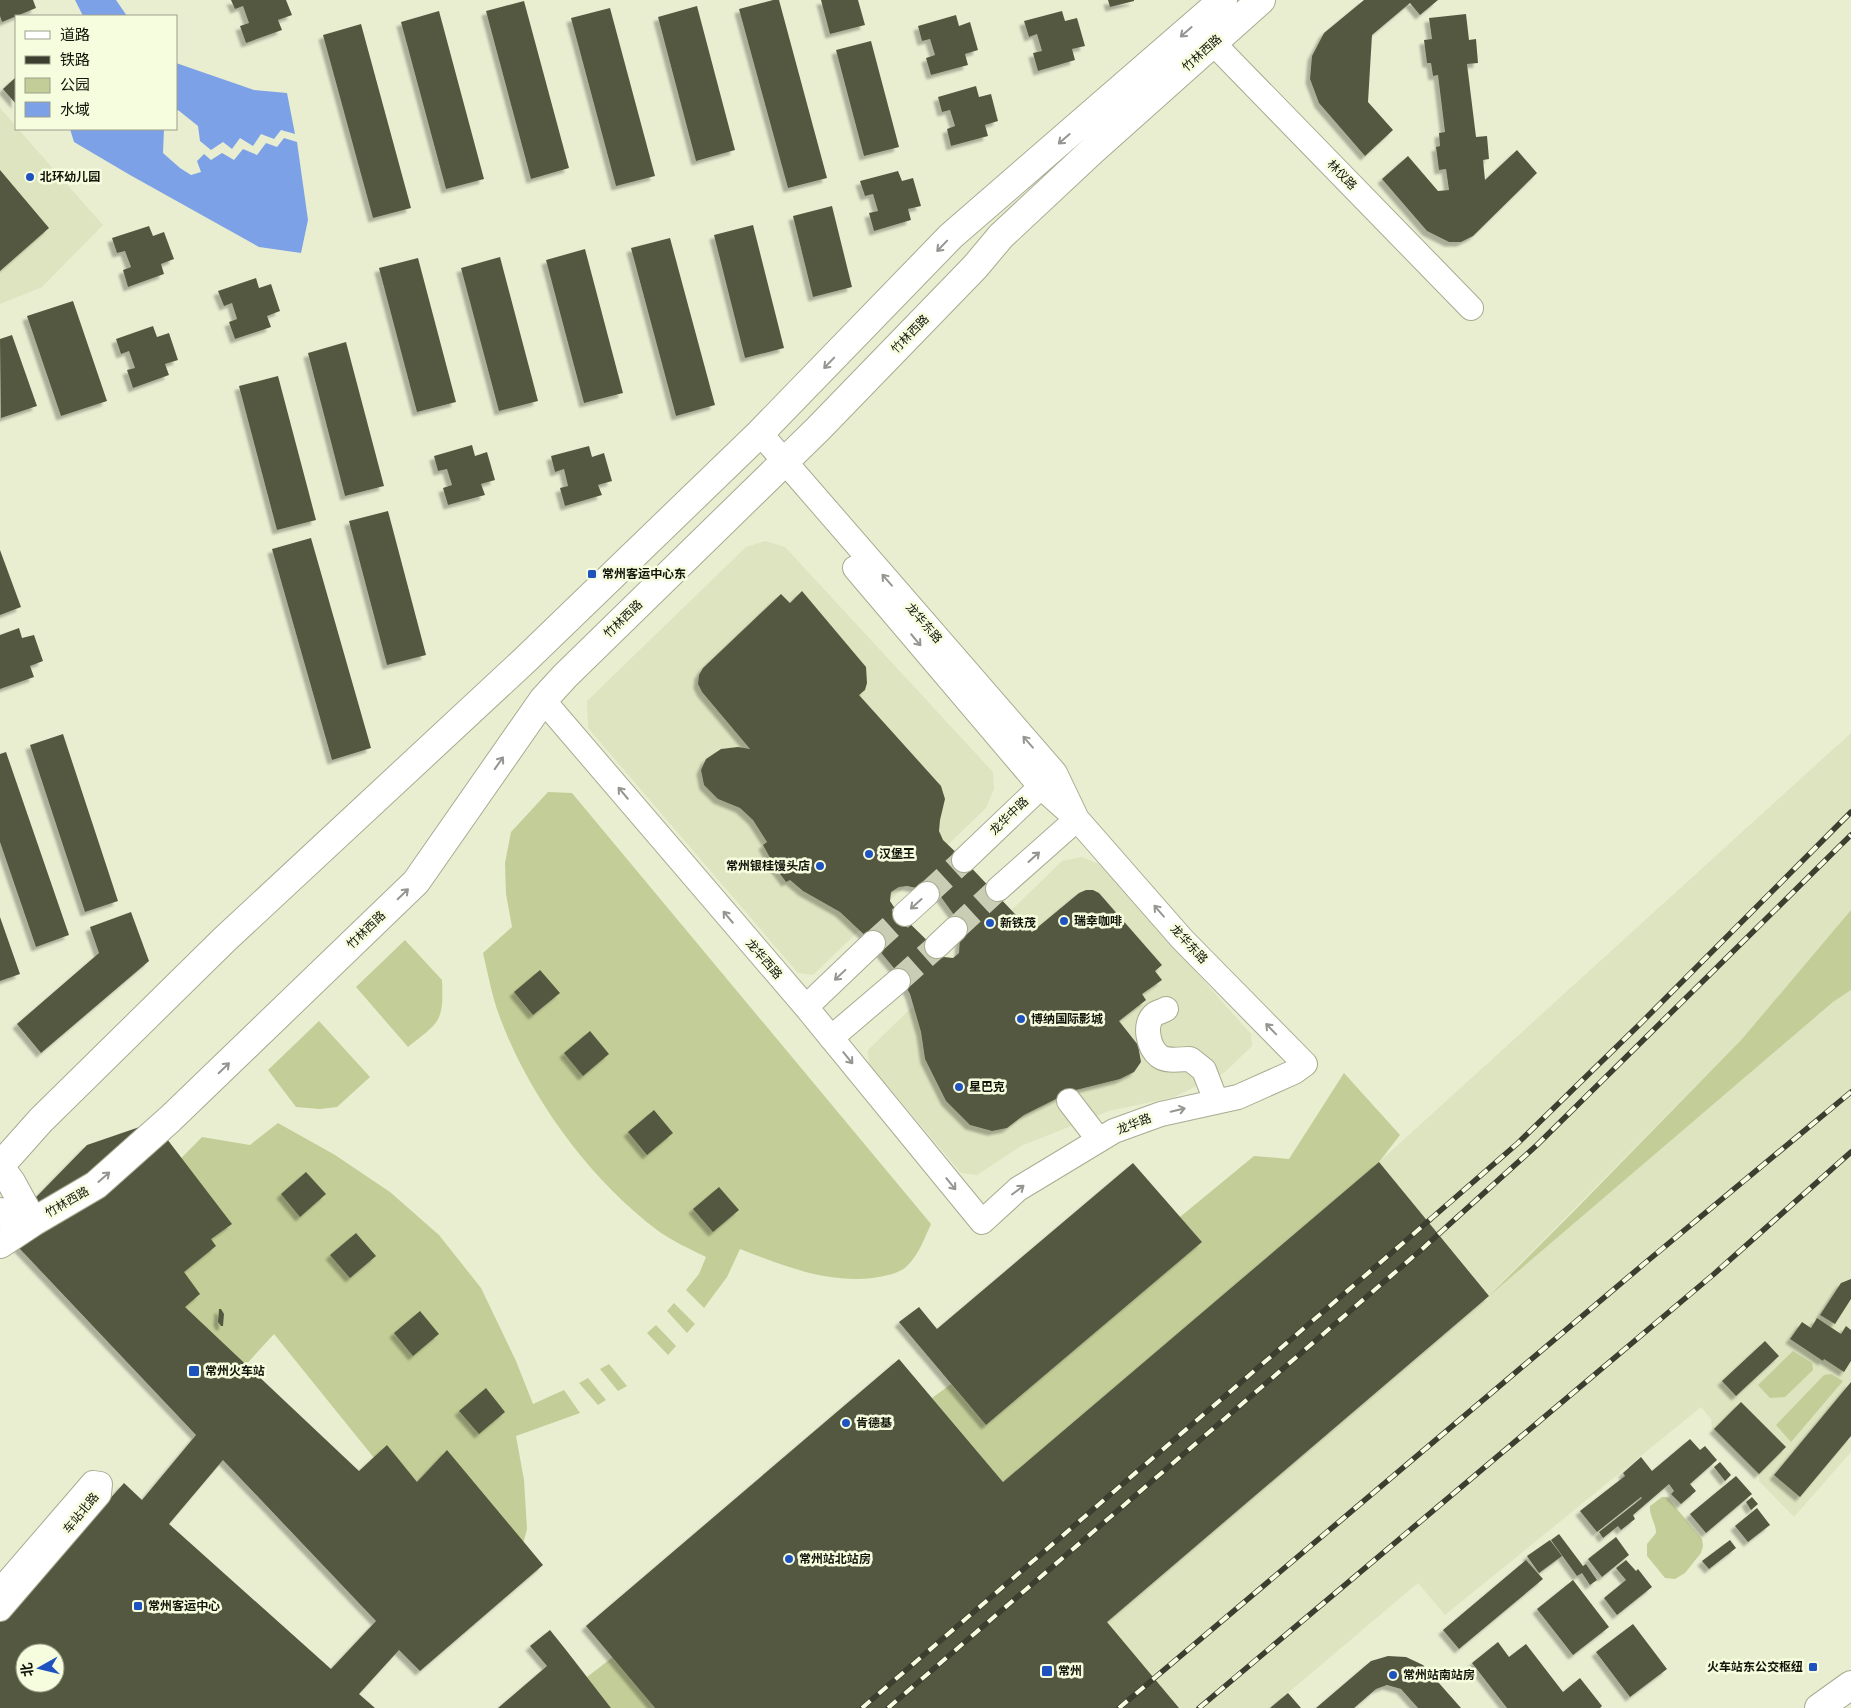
<svg xmlns="http://www.w3.org/2000/svg" width="1851" height="1708" viewBox="0 0 1851 1708" font-family="'Asap Condensed','Noto Sans SC',sans-serif">
	<style>
		.built { fill: #dde4bf }
		.green { fill: #c3cd97 }
		.water { fill: #7da1e6 }
		.building { fill: #555940; fill-rule: evenodd; filter: url(#shadow) }
		.lines { fill: none; stroke-linecap: round; stroke-linejoin: round }
		.minor-tunnel { stroke: #c9cdb3; stroke-width: 24; stroke-dasharray: 24 12; stroke-linecap: butt }
		.minor-casing { stroke: #a7ac91; stroke-width: 26 }
		.major-casing { stroke: #a7ac91; stroke-width: 30 }
		.minor { stroke: #fff; stroke-width: 24 }
		.major { stroke: #fff; stroke-width: 28 }
		.rail-casing { stroke: #3c3e30; stroke-width: 5.5 }
		.rail { stroke: #f6fcde; stroke-width: 4; stroke-dasharray: 11; stroke-linecap: butt }
		.oneway { stroke: #959591 }
		.poi-dot { fill: #1e52bf; stroke: #f6fcde; stroke-width: 2 }
		.labels { text-anchor: middle; stroke-width: 5; stroke-linejoin: round; paint-order: stroke }
		.street-label { font-size: 12px; fill: #13140a; stroke: #f6fcde }
		.poi-label { font-size: 12px; font-weight: bold; fill: #13140a; stroke: #f6fcde; text-anchor: start }
	</style>
	<defs>
		<filter id="shadow"><feDropShadow dx="-4.5" dy="4.5" stdDeviation="1" flood-color="#0004"/></filter>
	</defs>
	<rect width="100%" height="100%" fill="#e9eed1"/>
	<path class="built" d="M0,108L16,126V129H18L103,225L42,287L0,304Z
		M765,541L785,547L993,772L994,789L986,808L813,975L798,973L588,728L587,701L746,547Z
		M1851,733V910L1742,1039L1495,1289L1833,1002L1851,990V1452L1794,1517L1759,1481V1475L1712,1429L1711,1419L1701,1407L1445,1615L1418,1583L1270,1708H738L1379,1162Z
		M1082,857L1101,865L1251,1034L1252,1046L1224,1073L1174,1097L1109,1111L1021,1146L977,1175L961,1173L869,1064L868,1050L1062,861Z"/>
	<path class="green" d="M548,792L572,793L931,1224C924,1239 919,1255 906,1267C898,1274 884,1276 873,1278C826,1283 783,1266 740,1249L727,1277L704,1308L686,1290L699,1274L706,1257C690,1249 672,1241 657,1230C589,1179 528,1095 499,1015C492,996 488,974 483,953L512,927L506,894L505,863L511,832Z
		M1851,910V990L1833,1002L1489,1296L1577,1208L1742,1039Z
		M405,940L442,980C444,1023 439,1022 408,1047L356,987Z
		M319,1021L370,1077L337,1107L320,1109L296,1107L268,1070Z
		M1344,1073L1400,1135L1379,1162L1003,1482L932,1398L951,1384L986,1425L1202,1242L1180,1217L1254,1156L1289,1159Z
		M278,1123L335,1155L390,1192L439,1235L481,1288L516,1361L533,1404L564,1390L580,1413L516,1436L524,1480L527,1529L515,1574L387,1474L274,1334L230,1382L86,1255L202,1137L250,1145Z
		M674,1303L695,1324L687,1333L667,1311Z
		M656,1325L676,1346L668,1355L647,1333Z
		M1793,1351L1812,1363L1813,1370L1785,1397L1770,1398L1758,1385Z
		M609,1364L627,1386L618,1391L600,1369Z
		M1831,1374L1843,1381L1791,1442L1776,1425L1824,1375Z
		M588,1378L606,1400L598,1405L579,1383Z
		M1662,1497H1667L1702,1539L1703,1546L1701,1553L1685,1573L1675,1579L1665,1578L1647,1556V1544L1656,1533C1656,1523 1649,1516 1650,1506Z
		M613,1657L655,1708H611L587,1677Z"/>
	<path class="water" d="M75,0H116L127,16H83Z
		M176,63L254,90L287,93L295,134L281,130L274,139L261,134L253,146L240,138L232,149L223,142L211,150L200,141L198,126L178,110L176,112Z
		M70,129H164L163,153L180,168L191,175L201,172L197,161L204,154L211,160L222,153L234,160L243,149L257,155L266,143L277,147L284,138L297,142L308,220L301,253L259,247L130,175L74,142Z"/>
	<path class="building" d="M0,0H33L36,8L2,22L0,16Z
		M231,0H286L292,15L278,20L282,30L246,43L240,26L249,23L243,6L235,9Z
		M773,0H779L827,178L788,188L739,9Z
		M821,0H858L865,25L830,34Z
		M1108,0H1134V1L1110,7Z
		M1364,0H1438L1420,15L1410,3L1372,35L1368,102L1393,130L1365,156L1319,103L1310,79L1312,56L1324,33Z
		M524,1L569,168L531,179L486,11Z
		M697,6L735,150L696,161L658,17Z
		M610,8L655,176L616,186L571,18Z
		M439,11L484,179L446,189L401,22Z
		M1062,11L1065,21L1077,18L1085,46L1072,49L1075,60L1038,71L1033,53L1042,51L1037,34L1029,37L1024,21Z
		M1466,14L1469,40L1476,39L1478,63L1467,64L1476,137L1487,136L1489,159L1483,160L1485,180L1517,150L1537,173L1473,236L1461,242H1449L1427,231L1382,179L1408,156L1438,191L1449,190L1446,169L1439,170L1436,147L1440,146L1439,133L1445,132L1438,75L1433,76L1431,63H1427L1424,40L1432,39L1429,18Z
		M956,15L959,26L970,22L978,50L965,54L968,65L931,75L926,58L935,55L930,39L922,41L918,26Z
		M361,24L411,208L373,218L323,35Z
		M871,41L899,147L864,156L836,50Z
		M16,77V104L3,89Z
		M976,86L979,97L991,94L998,121L985,125L988,136L951,146L947,129L955,126L950,110L942,112L938,97Z
		M0,170L49,228L0,271Z
		M898,171L902,181L913,178L921,206L908,209L911,220L874,231L869,213L878,211L873,194L865,196L860,181Z
		M832,206L852,287L813,297L793,216Z
		M753,225L784,348L745,358L714,235Z
		M149,226L153,236L164,232L174,259L161,264L164,274L128,287L123,270L131,267L125,251L117,253L112,238Z
		M670,238L715,405L676,416L631,248Z
		M585,249L623,393L584,403L546,260Z
		M500,257L538,401L499,411L461,268Z
		M418,258L456,402L417,412L379,268Z
		M256,278L259,288L271,284L280,311L267,316L271,327L235,339L229,322L237,319L232,303L224,306L218,291Z
		M73,301L107,401L61,416L27,316Z
		M153,326L157,337L169,333L178,360L165,364L169,375L133,388L127,370L135,368L129,351L121,354L116,339Z
		M12,335L37,406L1,418L0,339Z
		M346,342L384,486L345,496L308,353Z
		M278,376L316,520L277,530L239,386Z
		M472,445L475,456L487,452L495,480L481,484L485,495L448,505L443,488L452,485L447,469L438,471L434,456Z
		M589,446L592,457L604,453L612,481L598,485L602,495L565,506L560,488L568,486L564,469L555,472L551,456Z
		M388,511L426,655L387,665L349,521Z
		M311,538L371,748L332,760L272,549Z
		M0,550L21,607L0,615Z
		M802,591L866,667L867,683L865,690L859,695L941,786L945,799L940,820L939,831L943,840L964,860L1032,932L1079,893L1086,890H1093L1099,893L1162,965L1155,971L1162,980L1142,994L1146,1000L1119,1021L1138,1045L1141,1062L1134,1072L1120,1079L1072,1091L1024,1115L1007,1128L992,1131L970,1125L946,1101L925,1059L921,1032L910,994L898,973L873,943L840,912L803,891L790,880L786,882L775,867L763,845L767,842L753,820L740,808L718,799L704,785L701,770L706,759L721,749L738,747L750,749L702,692L698,684L699,675L703,668L781,594L790,603ZM907,886L926,890L941,897L954,915L960,937L959,953L953,958L944,957L896,910L890,901L891,892L899,887Z
		M19,628L22,638L34,635L43,661L30,666L34,677L0,689V635Z
		M63,734L118,901L85,912L30,745Z
		M6,752L69,935L36,947L0,842V754Z
		M131,912L149,961L41,1053L17,1024L99,953L90,927Z
		M0,917L20,974L0,981Z
		M540,970L560,993L533,1015L514,992Z
		M590,1031L609,1054L583,1076L564,1053Z
		M654,1110L673,1133L647,1155L628,1132Z
		M154,1122L232,1224L211,1239L216,1246L184,1272L200,1294L185,1307L359,1471L387,1445L417,1482L447,1450L543,1565L420,1671L399,1650L359,1694L375,1708H0V1622L124,1483L142,1500L196,1435L3,1231L87,1145ZM223,1460L376,1621L331,1669L169,1524ZM25,1653H55V1683H25Z
		M1379,1162L1489,1296L1107,1622L1179,1708H655L586,1626L899,1359L1003,1482Z
		M1133,1163L1202,1242L986,1425L899,1322L919,1307L937,1329Z
		M306,1172L326,1194L300,1217L281,1194Z
		M719,1187L739,1210L713,1232L693,1209Z
		M356,1233L376,1256L350,1278L330,1255Z
		M1851,1279V1299L1835,1324L1820,1315L1841,1283Z
		M219,1309H221L224,1314L223,1326H221L218,1322Z
		M420,1311L439,1334L413,1356L394,1333Z
		M1817,1318L1841,1334L1846,1326L1851,1330V1361L1844,1372L1824,1359L1823,1361L1790,1339L1802,1322L1811,1328Z
		M1765,1341L1779,1356L1736,1396L1722,1381Z
		M1851,1382V1436L1800,1497L1774,1475Z
		M486,1388L505,1412L479,1434L459,1411Z
		M1741,1402L1786,1447L1759,1474L1714,1429Z
		M1690,1439L1700,1450L1705,1446L1717,1460L1690,1484L1696,1491L1681,1504L1671,1494L1674,1491L1669,1484L1633,1515L1635,1519L1621,1530L1618,1526L1603,1538L1599,1532L1642,1498L1641,1497L1597,1532L1580,1511L1625,1476L1623,1473L1641,1457L1652,1471Z
		M1720,1462L1731,1475L1725,1481L1714,1467Z
		M1736,1476L1752,1494L1706,1533L1690,1514Z
		M1752,1497L1758,1504L1751,1510L1746,1502Z
		M1757,1508L1770,1525L1748,1542L1735,1526Z
		M1559,1534L1583,1566L1586,1564L1597,1580L1590,1585L1582,1573L1577,1576L1551,1540Z
		M1616,1537L1629,1555L1602,1577L1588,1559Z
		M1550,1540L1562,1556L1539,1573L1527,1556Z
		M1730,1540L1736,1548L1709,1569L1702,1561Z
		M1526,1560L1543,1579L1459,1649L1443,1630Z
		M1626,1560L1636,1571L1638,1569L1652,1587L1617,1615L1604,1598L1626,1580L1616,1568Z
		M1573,1580L1609,1627L1573,1655L1537,1609Z
		M1633,1624L1667,1669L1630,1697L1596,1652Z
		M550,1630L566,1650L611,1708H498L547,1666L530,1646Z
		M1498,1642L1509,1657L1526,1644L1563,1692L1580,1678L1602,1706L1600,1708H1507L1472,1663Z
		M1388,1656L1406,1657L1423,1665L1461,1708H1418L1401,1689L1387,1685L1376,1689L1354,1708H1316L1371,1661Z
		M1288,1693L1301,1708H1270Z"/>
	<g class="lines">
		<path class="minor-tunnel" d="M927,894L964,860
			M955,929L998,889
			M873,943L905,914
			M898,981L937,946"/>
		<g class="minor-casing">
			<path id="minor" d="M1213,43L1471,308
				M855,568L1040,786L1077,819L998,889
				M543,700L806,1007L982,1222L1018,1189L1114,1131L1161,1114L1238,1097L1294,1072L1305,1064L1182,939L1077,819L1055,773L760,433
				M964,860L1052,776
				M905,914L927,894
				M937,946L955,929
				M806,1007L873,943
				M1166,1009C1163,1011 1158,1012 1155,1014C1143,1023 1148,1047 1159,1056C1167,1062 1181,1059 1190,1059L1204,1070L1216,1101
				M831,1038L898,981
				M1069,1101L1099,1140
				M0,1591L93,1483L100,1484L99,1494L0,1609"/>
		</g>
		<g class="major-casing">
			<path id="major" d="M0,1166L41,1120L225,939L525,660L760,433L951,236L1223,0
				M0,1167L11,1182L33,1222
				M0,1212L33,1222
				M0,1244L33,1222L96,1185L170,1119L416,882L543,700L565,676L818,429L975,267L1001,236L1093,150L1261,0
				M1819,1708L1851,1685"/>
		</g>
		<use href="#minor" class="minor"/>
		<use href="#major" class="major"/>
		<g class="rail-casing">
			<path id="rail" d="M862,1708L1410,1237L1518,1143L1640,1024L1851,812
				M888,1708L1421,1250L1537,1145L1851,835
				M1119,1708L1645,1263L1851,1092
				M1199,1708L1714,1274L1851,1152"/>
		</g>
		<use href="#rail" class="rail"/>
	</g>
	<defs><path id="oneway-shaft" d="M-6 0H5M1.5-3L5.5 0L1.5 3" fill="none" stroke-width="1.6" stroke-linecap="round" stroke-linejoin="round" transform="scale(1.25)"/></defs>
	<g class="oneway">
		<use href="#oneway-shaft" transform="translate(1186 32) rotate(139)"/>
		<use href="#oneway-shaft" transform="translate(1064 139) rotate(139)"/>
		<use href="#oneway-shaft" transform="translate(942 246) rotate(134)"/>
		<use href="#oneway-shaft" transform="translate(829 363) rotate(134)"/>
		<use href="#oneway-shaft" transform="translate(887 580) rotate(-131)"/>
		<use href="#oneway-shaft" transform="translate(916 640) rotate(50)"/>
		<use href="#oneway-shaft" transform="translate(1028 742) rotate(-131)"/>
		<use href="#oneway-shaft" transform="translate(499 763) rotate(-55)"/>
		<use href="#oneway-shaft" transform="translate(623 793) rotate(-130)"/>
		<use href="#oneway-shaft" transform="translate(1034 857) rotate(-42)"/>
		<use href="#oneway-shaft" transform="translate(403 894) rotate(-44)"/>
		<use href="#oneway-shaft" transform="translate(916 904) rotate(138)"/>
		<use href="#oneway-shaft" transform="translate(1159 911) rotate(-131)"/>
		<use href="#oneway-shaft" transform="translate(728 917) rotate(-130)"/>
		<use href="#oneway-shaft" transform="translate(840 975) rotate(137)"/>
		<use href="#oneway-shaft" transform="translate(1271 1029) rotate(-134)"/>
		<use href="#oneway-shaft" transform="translate(848 1058) rotate(51)"/>
		<use href="#oneway-shaft" transform="translate(224 1068) rotate(-44)"/>
		<use href="#oneway-shaft" transform="translate(1178 1110) rotate(-13)"/>
		<use href="#oneway-shaft" transform="translate(104 1177) rotate(-41)"/>
		<use href="#oneway-shaft" transform="translate(951 1184) rotate(51)"/>
		<use href="#oneway-shaft" transform="translate(1018 1190) rotate(-37)"/>
	</g>
	<g class="poi-dot">
		<circle cx="30" cy="177" r="5"/>
		<rect x="587" y="569" width="10" height="10" rx="2.5"/>
		<circle cx="869" cy="854" r="5"/>
		<circle cx="820" cy="866" r="5"/>
		<circle cx="1064" cy="921" r="5"/>
		<circle cx="990" cy="923" r="5"/>
		<circle cx="1021" cy="1019" r="5"/>
		<circle cx="959" cy="1087" r="5"/>
		<rect x="188" y="1365" width="12" height="12" rx="2.5"/>
		<circle cx="846" cy="1423" r="5"/>
		<circle cx="789" cy="1559" r="5"/>
		<rect x="133" y="1601" width="10" height="10" rx="2.5"/>
		<rect x="1808" y="1662" width="10" height="10" rx="2.5"/>
		<rect x="1041" y="1665" width="12" height="12" rx="2.5"/>
		<circle cx="1393" cy="1675" r="5"/>
	</g>
	<g class="labels">
		<g class="street-label">
			<text transform="translate(1202 53) rotate(-42)" y="4">竹林西路</text>
			<text transform="translate(1342 175) rotate(46)" y="4">林仪路</text>
			<text transform="translate(910 334) rotate(-46)" y="4">竹林西路</text>
			<text transform="translate(623 619) rotate(-44)" y="4">竹林西路</text>
			<text transform="translate(924 623) rotate(49)" y="4">龙华东路</text>
			<text transform="translate(1009 816) rotate(-44)" y="4">龙华中路</text>
			<text transform="translate(366 930) rotate(-44)" y="4">竹林西路</text>
			<text transform="translate(1189 944) rotate(47)" y="4">龙华东路</text>
			<text transform="translate(764 959) rotate(49)" y="4">龙华西路</text>
			<text transform="translate(1134 1124) rotate(-21)" y="4">龙华路</text>
			<text transform="translate(67 1202) rotate(-30)" y="4">竹林西路</text>
			<text transform="translate(81 1513) rotate(-51)" y="4">车站北路</text>
		</g>
		<g class="poi-label">
			<text x="40" y="181">北环幼儿园</text>
			<text x="602" y="578">常州客运中心东</text>
			<text x="879" y="858">汉堡王</text>
			<text x="810" y="870" text-anchor="end">常州银桂馒头店</text>
			<text x="1074" y="925">瑞幸咖啡</text>
			<text x="1000" y="927">新铁茂</text>
			<text x="1031" y="1023">博纳国际影城</text>
			<text x="969" y="1091">星巴克</text>
			<text x="205" y="1375">常州火车站</text>
			<text x="856" y="1427">肯德基</text>
			<text x="799" y="1563">常州站北站房</text>
			<text x="148" y="1610">常州客运中心</text>
			<text x="1803" y="1671" text-anchor="end">火车站东公交枢纽</text>
			<text x="1058" y="1675">常州</text>
			<text x="1403" y="1679">常州站南站房</text>
		</g>
	</g>
	<rect x="15" y="15" width="162" height="115" fill="#f6fcde" stroke="#9b9f89"/>
	<rect x="25" y="31" width="25" height="8" fill="#ffffff" stroke="#9b9f89"/>
	<text x="60" y="40" font-size="15" fill="#13140a">道路</text>
	<rect x="25" y="56" width="25" height="8" fill="#3c3e30" stroke="#9b9f89"/>
	<text x="60" y="65" font-size="15" fill="#13140a">铁路</text>
	<rect x="25" y="78" width="25" height="15" fill="#c3cd97" stroke="#9b9f89"/>
	<text x="60" y="90" font-size="15" fill="#13140a">公园</text>
	<rect x="25" y="102" width="25" height="15" fill="#7da1e6" stroke="#9b9f89"/>
	<text x="60" y="115" font-size="15" fill="#13140a">水域</text>
	<g transform="translate(40 1668) rotate(262)"><circle r="24" fill="#f6fcde" stroke="#9b9f89"/>
	<path d="M0-4L9 19L0 12L-9 19Z" fill="#1e52bf"/>
	<text y="-8" font-size="14" font-weight="bold" text-anchor="middle" fill="#13140a">北</text>
	</g>
</svg>
